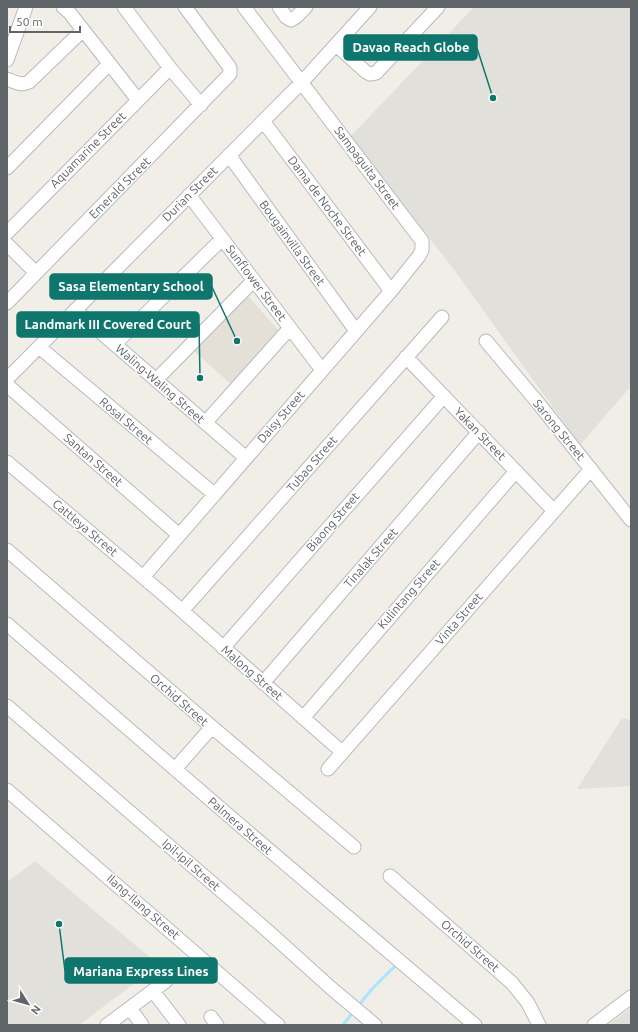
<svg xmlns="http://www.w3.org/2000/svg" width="638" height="1032" viewBox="0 0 638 1032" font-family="Ubuntu,sans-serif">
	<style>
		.industrial { fill: #e2e0db }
		.education { fill: #e4dfd7 }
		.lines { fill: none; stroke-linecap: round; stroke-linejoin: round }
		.stream { stroke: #a9e5ff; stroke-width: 3 }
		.minor-casing { stroke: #b7babe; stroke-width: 15 }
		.minor { stroke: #fff; stroke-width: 13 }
		.labels { text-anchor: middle; stroke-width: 3; stroke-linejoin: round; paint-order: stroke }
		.street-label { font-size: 12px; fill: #5e6468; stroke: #fff }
		.leader { fill: none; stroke: #0f766e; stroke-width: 1.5 }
		.callout-dot { fill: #0f766e; stroke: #fff; stroke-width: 1.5 }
		.callout { fill: #0f766e; stroke: #0f766e; stroke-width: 1.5 }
		.callout-label { font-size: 13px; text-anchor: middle; font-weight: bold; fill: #fff }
	</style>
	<rect width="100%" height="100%" fill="#f1eee7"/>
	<path class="industrial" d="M474,7H631V386L580,445L452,267L350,137Z
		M622,718L631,720V786L577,789Z
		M35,861L159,965L79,1025H7V882Z
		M631,1008V1025H608Z"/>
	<path class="education" d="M245,293L282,334L234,387L192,349Z"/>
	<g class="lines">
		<path class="stream" d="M358,1006L372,989L395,966
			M343,1025L353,1012"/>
		<g class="minor-casing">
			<path id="minor" d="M63,7L69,12L138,100
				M124,7L170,68L201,105
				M279,7L286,17L291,20L296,17L306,7
				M336,45L366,72L370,74L376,73L438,7
				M7,60L26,7
				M7,79C15,82 21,86 29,82L83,30
				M263,121L391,291
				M229,155L356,331
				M7,168L109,64
				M189,195L322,370
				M7,233L170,68
				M7,244L36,273
				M7,303L230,74V68L228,65L185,7
				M75,310L245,457
				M486,341L539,404L631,520
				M115,344L222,239
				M39,347L214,494
				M406,357L554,511
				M7,379L302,82L370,7
				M156,380L254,280
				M7,385L179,535
				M205,423L290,328
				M7,462L163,594L342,752
				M7,550L212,727L354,847
				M143,577L391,291L419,256L422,250V241L244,7
				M182,611L442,317
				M7,624L242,827L475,1025
				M223,648L444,396
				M263,683L479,432
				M7,706L270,933L331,988L375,1025
				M303,718L516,471
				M175,769L212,727
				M328,769L591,469
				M7,790L278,1025
				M390,876L512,983L528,1003L539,1025
				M153,991L179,1025
				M130,1008L142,1025
				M211,1017L217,1025
				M107,1025L166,981
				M594,1025L631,997"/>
		</g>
		<use href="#minor" class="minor"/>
	</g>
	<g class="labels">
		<g class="street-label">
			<text transform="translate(88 150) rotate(-45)" y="4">Aquamarine Street</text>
			<text transform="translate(367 168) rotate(53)" y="4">Sampaguita Street</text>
			<text transform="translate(120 188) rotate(-45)" y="4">Emerald Street</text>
			<text transform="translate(190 194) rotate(-45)" y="4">Durian Street</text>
			<text transform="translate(327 206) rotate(53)" y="4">Dama de Noche Street</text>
			<text transform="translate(292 243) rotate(54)" y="4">Bougainvilla Street</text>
			<text transform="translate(256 283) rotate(53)" y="4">Sunflower Street</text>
			<text transform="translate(160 384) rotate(41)" y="4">Waling-Waling Street</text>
			<text transform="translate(281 417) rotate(-49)" y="4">Daisy Street</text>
			<text transform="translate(126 421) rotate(40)" y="4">Rosal Street</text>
			<text transform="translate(559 430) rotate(51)" y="4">Sarong Street</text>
			<text transform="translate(480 434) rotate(46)" y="4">Yakan Street</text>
			<text transform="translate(93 460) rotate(41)" y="4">Santan Street</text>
			<text transform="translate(312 464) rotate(-49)" y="4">Tubao Street</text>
			<text transform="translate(333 522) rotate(-49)" y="4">Biaong Street</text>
			<text transform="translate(85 528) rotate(40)" y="4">Cattleya Street</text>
			<text transform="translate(371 558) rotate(-49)" y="4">Tinalak Street</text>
			<text transform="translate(409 594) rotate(-49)" y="4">Kulintang Street</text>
			<text transform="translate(459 619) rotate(-49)" y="4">Vinta Street</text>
			<text transform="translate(252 673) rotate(41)" y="4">Malong Street</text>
			<text transform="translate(179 700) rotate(41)" y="4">Orchid Street</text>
			<text transform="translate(240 826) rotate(41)" y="4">Palmera Street</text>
			<text transform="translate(191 865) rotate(41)" y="4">Ipil-Ipil Street</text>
			<text transform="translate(143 907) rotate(41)" y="4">Ilang-Ilang Street</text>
			<text transform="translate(470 946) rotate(41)" y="4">Orchid Street</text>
		</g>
	</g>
	<path class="leader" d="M493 98L477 48M237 341L212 287M200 378L199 324M59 924L65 971"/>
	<g class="callout-dot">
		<circle cx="493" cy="98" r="4"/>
		<circle cx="237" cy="341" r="4"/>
		<circle cx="200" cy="378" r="4"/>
		<circle cx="59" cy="924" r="4"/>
	</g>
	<g class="callout">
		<rect x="344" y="35" width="133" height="25" rx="4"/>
		<rect x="50" y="274" width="162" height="25" rx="4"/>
		<rect x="17" y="312" width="182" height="25" rx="4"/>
		<rect x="65" y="958" width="152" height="25" rx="4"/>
	</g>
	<g class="callout-label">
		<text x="411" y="52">Davao Reach Globe</text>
		<text x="131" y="291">Sasa Elementary School</text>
		<text x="108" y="329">Landmark III Covered Court</text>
		<text x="141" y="976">Mariana Express Lines</text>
	</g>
	<rect width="638" height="1032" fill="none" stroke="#5e6468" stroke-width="16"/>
	<g transform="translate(28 1004) rotate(127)" stroke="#ffffff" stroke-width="3" paint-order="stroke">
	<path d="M0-3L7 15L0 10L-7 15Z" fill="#5e6468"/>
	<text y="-6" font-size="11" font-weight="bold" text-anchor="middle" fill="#5e6468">N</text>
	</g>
	<path d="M10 26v6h70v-6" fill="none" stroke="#5e6468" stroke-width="2"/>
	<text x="16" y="26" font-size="12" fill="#5e6468" stroke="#ffffff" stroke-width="3" paint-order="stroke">50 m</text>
</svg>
